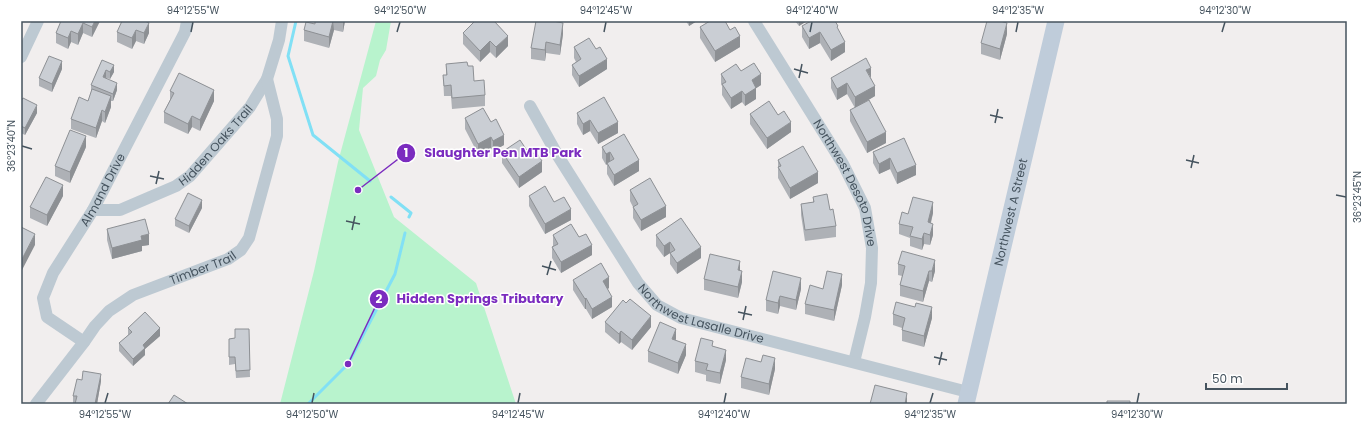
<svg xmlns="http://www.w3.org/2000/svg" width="1368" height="425" viewBox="0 0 1368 425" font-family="Poppins,sans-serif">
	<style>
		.green { fill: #b8f3cd }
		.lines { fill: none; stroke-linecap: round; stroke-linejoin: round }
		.stream { stroke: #81e0f5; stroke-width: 3 }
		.street { stroke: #bdc9d2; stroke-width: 12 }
		.secondary { stroke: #bfccda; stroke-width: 17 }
		.wall { fill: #aeb1b6 }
		.shaded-wall { fill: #8d9094 }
		.building { fill: #caced4; stroke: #8d9094 }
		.ticks { fill: none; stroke: #45535e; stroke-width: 1.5 }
		.labels { text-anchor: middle; stroke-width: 3; stroke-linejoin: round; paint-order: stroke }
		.street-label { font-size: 12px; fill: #45535e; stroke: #fff }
		.leader { fill: none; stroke: #7b2cbf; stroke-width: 1.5 }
		.callout-dot { fill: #7b2cbf; stroke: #fff; stroke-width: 1.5 }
		.mark-label { font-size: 12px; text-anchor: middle; font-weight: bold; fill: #fff }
		.callout-label { font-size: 13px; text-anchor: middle; font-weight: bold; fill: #7b2cbf; stroke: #fff; stroke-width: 3; stroke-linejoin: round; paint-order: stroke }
		.neatline { fill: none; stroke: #45535e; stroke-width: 1.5 }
		.ticks-label { font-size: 10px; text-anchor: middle; fill: #45535e }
	</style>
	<rect width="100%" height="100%" fill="#f1eeee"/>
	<path class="green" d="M376,21H391L386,50L380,60L376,76L363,88L359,130L394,217L476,283L516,404H280L314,271L338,162Z"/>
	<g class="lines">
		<path class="stream" d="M296,21L288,56L313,135L370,181
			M391,197L411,213L409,217
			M308,404L348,364L395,274L405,233"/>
		<g class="street">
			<path id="s1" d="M754,21L843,164L865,208L872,248L871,283L865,317L854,362"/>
			<path d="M21,57L38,21"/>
			<path id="s2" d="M530,106L558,156L638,283L657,305L681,318L968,392"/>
			<path id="s3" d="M93,210H120L176,186L190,176L250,107L267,79L279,40L282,21"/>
			<path id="s4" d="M84,342L47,317L43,298L53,273L93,210L185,32L187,21"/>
			<path id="s5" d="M36,404L84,342L95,326L109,311L133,295L228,259L241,250L249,238L277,136V119L267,79"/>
		</g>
		<path class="secondary" id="s6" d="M966,404L1056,21"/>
	</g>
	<path class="wall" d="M61,21H100L92,37L83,33L78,45L71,42L68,49L56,43V33Z
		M146,21L149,33L144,44L136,41L132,49L117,42V32Z
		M315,21H345L343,32L334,30L329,48L304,41V30L315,24Z
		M686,21H697L689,26Z
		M795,21H807L799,26Z
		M802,26L838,30L845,52L831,61L820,43L809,49L802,37Z
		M700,27L730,30L740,47L715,62L700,38Z
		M463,33L508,46L496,58L490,52L480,62L463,44Z
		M563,34L560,55L546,53L545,61L531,59V48Z
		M1007,34L1000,60L981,54V43Z
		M574,47L607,69L579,87L572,75V65L576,62L574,58Z
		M102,60L114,72L110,79L106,78L117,90L113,101H111V107L105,123L102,121L96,138L71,129V119L88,101L91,92V85Z
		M446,64L468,66L474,81L485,95V106L452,109L451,96H444L443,75H446Z
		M62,69L52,92L39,86V78Z
		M741,71L761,85L756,88V99L745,106L742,102L731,109L722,95V86L721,84V74Z
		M831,78H871L875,96L855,108L847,94L837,100L831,88Z
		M170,91L214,101L200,131L192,127L188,134L164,123V112L170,100Z
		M21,101L37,113L25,135L21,133Z
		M850,110L886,143L867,153L850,121Z
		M577,113L618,133L598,144L590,131L583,135L577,124Z
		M750,114L791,132L767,149L750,124Z
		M465,118L491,122L504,145L493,151L491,148L478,154L465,129Z
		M624,134L639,171L614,186L607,174V164L606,165L602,158V147Z
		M904,138L916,175L897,184L890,169L879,174L873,163V152Z
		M86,147L70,183L55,176V166Z
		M502,152L530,155L542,172L519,188L502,163Z
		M778,160L818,183L790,199L778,178Z
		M630,190L666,217L641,231L633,218V207L630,201Z
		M63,196L47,226L30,218V207Z
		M529,196L554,202L571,220L545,234L529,206Z
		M813,197L830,210L836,226V237L805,241L801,215V204L813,202Z
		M202,208L189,233L175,226V219Z
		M933,213L931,223L933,235L930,245L924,244L922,250L910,246V238L899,234V224L908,214Z
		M107,229L149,245L142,246V251L112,259L107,240Z
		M553,235L579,237L592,255L561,273L552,258V247L553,246Z
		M656,235L701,258L677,274L670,264V253L664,257L656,246Z
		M898,264L935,271L932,282L929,281L923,302L900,296V285L902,276L898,275Z
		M740,271L742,282L738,298L704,290V279Z
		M573,280L609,288L608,289L612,307L592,319L586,309H585L573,290Z
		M842,285L834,321L805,314V304L823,289Z
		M801,289L796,310L780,306L778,314L766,311V300Z
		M626,303L651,327L632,350L621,342L619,344L605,332V322Z
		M915,307L932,318L924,347L902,341V328L893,325V314Z
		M128,328L160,336L145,349V355L133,366L119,351V343L128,335Z
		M249,329L250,377L236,378L235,364L229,365V339L235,338Z
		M676,339L675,340L686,355L678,374L648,362V351Z
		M713,347L726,360L720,384L706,381V375L695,372V361Z
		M761,362L775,369L769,395L741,388V377Z
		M82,380L101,381L97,404H75V403H73V396Z"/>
	<path class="shaded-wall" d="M95,21H100L92,37V27Z
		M333,21L334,30L329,48V37Z
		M343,21H345L343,32Z
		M689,21H697L689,26Z
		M799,21H807L799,26Z
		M83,23V33L78,45V34Z
		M149,23V33L144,44V33Z
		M563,23V34L560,55V45Z
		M1007,23V34L1000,60V49Z
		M136,30V41L132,49V38Z
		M71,31V42L68,49V38Z
		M820,32V43L809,49V38Z
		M508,36V46L496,58V47Z
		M740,36V47L715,62V51Z
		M490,41V52L480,62V51Z
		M546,42V53L545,61V50Z
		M845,42V52L831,61V50Z
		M607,59V69L579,87V76Z
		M62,61V69L52,92V84Z
		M114,65V72L110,79V72Z
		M871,68V78L866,70Z
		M106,70V78L103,77Z
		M761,74V85L752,91V80Z
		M117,83V90L113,101V94Z
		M847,83V94L837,100V89Z
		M875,86V96L855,108V97Z
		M756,88V99L745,106V95Z
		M214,90V101L200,131V120Z
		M742,91V102L731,109V98Z
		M111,96V107L105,123V112Z
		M37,105V113L25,135V128Z
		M102,110V121L96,138V128Z
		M192,116V127L188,134V124Z
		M590,120V131L583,135V124Z
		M618,122V133L598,144V133Z
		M791,122V132L767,149V138Z
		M886,132V143L867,153V142Z
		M504,135V145L493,151V141Z
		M86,136V147L70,183V172Z
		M491,137V148L478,154V144Z
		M610,152V162L607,163V164L606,165V154Z
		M890,158V169L879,174V164Z
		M639,160V171L614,186V175Z
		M542,161V172L519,188V177Z
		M916,165V175L897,184V173Z
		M818,172V183L790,199V188Z
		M63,185V196L47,226V215Z
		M202,200V208L189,233V226Z
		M933,202V213L928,233V222Z
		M666,206V217L641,231V220Z
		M571,209V220L545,234V224Z
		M933,224V235L930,245V235Z
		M924,233V244L922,250V239Z
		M35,234V245L21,272V261Z
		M149,234V245L142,246V251L112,259V248L141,236Z
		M670,242V253L664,257V246Z
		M592,245V255L561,273V262Z
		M701,247V258L677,274V263Z
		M935,260V271L932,282V271Z
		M740,261V272L738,270Z
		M742,271V282L738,298V287Z
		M929,271V281L923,302V291Z
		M842,274V285L834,321V310Z
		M609,277V288L603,291V281Z
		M801,278V289L796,310V300Z
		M780,296V306L778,314V303Z
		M612,297V307L592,319V309Z
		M586,298V309H585V299Z
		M932,307V318L924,347V336Z
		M651,316V327L632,350V340Z
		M160,328V336L145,349V355L133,366V359L143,345Z
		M676,329V339L672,349V339Z
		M621,331V342L619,344V334Z
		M686,344V355L678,374V363Z
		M726,350V360L720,384V373Z
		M775,358V369L769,395V384Z
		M101,374V381L97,404H95Z
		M907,393V404H905Z"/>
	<path class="building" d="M61,21H95L92,27L83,23L78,34L71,31L68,38L56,33Z
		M122,21H145L149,23L144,33L136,30L132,38L117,32Z
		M315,21H333L329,37L304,30L306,22L315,24Z
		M475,21H494L508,36L496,47L490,41L480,51L463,33Z
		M536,21H553L563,23L560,45L546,42L545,50L531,48Z
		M710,21H725L730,30L735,27L740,36L715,51L700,27Z
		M811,21H835L838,26L837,27L845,42L831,50L820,32L809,38L802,26Z
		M987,21H1000L1007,23L1000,49L981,43Z
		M589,38L596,49L600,47L607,59L579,76L572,65L581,59L574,47Z
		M49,56L62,61L52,84L39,78Z
		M866,58L871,68L866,70L875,86L855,97L847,83L837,89L831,78Z
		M102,60L114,65L110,72L106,70L103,77L117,83L113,94L91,85Z
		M467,62L468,66H473L474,81L484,80L485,95L452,98L451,85L444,86L443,75H447L446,64Z
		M754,63L761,74L752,80L756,88L745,95L742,91L731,98L722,84L726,82L721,74L736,64L741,71Z
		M179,73L214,90L200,120L192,116L188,124L164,112L174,93L170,91Z
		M92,89L111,96L105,112L102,110L96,128L71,119L79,97L88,101Z
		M604,97L618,122L598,133L590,120L583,124L577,113Z
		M23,98L37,105L25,128L21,126V101Z
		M869,100L886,132L867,142L850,110Z
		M769,101L778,115L784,111L791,122L767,138L750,114Z
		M483,108L491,122L496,119L504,135L493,141L491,137L478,144L465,118Z
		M70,130L86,136L70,172L55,166Z
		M624,134L639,160L614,175L607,163L614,159L610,152L606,154L602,147Z
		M904,138L916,165L897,173L890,158L879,164L873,152Z
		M520,140L530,155L536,152L542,161L519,177L502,152Z
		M803,146L818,172L790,188L778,167L781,166L778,160Z
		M46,177L63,185L47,215L30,207Z
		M650,178L666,206L641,220L633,207L638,204L630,190Z
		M545,186L554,202L564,197L571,209L545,224L529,196Z
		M188,193L202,200L189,226L175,219Z
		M827,194L830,210L833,209L836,226L805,230L801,204L814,202L813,197Z
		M913,197L933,202L928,222L933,224L930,235L924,233L922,239L910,236L913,227L899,224L902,212L908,214Z
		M681,218L701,247L677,263L670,253L675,250L670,242L664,246L656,235Z
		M145,219L149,234L141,236L142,240L112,248L107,229Z
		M571,224L579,237L586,234L592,245L561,262L552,247L558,244L553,235Z
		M21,227L35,234L21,261Z
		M902,251L935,260L932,271H929L923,291L900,285L905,266L898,264Z
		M710,254L740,261L738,270L742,271L738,287L704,279Z
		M601,263L609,277L603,281L612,297L592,309L586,298L585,299L573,280Z
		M773,271L801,278L796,300L780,296L778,303L766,300Z
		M827,271L842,274L834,310L805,304L810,285L823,289Z
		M630,299L651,316L632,340L621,331L619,334L605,322L623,300L626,303Z
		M896,302L915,307L916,303L932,307L924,336L902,330L905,318L893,314Z
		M145,312L160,328L143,345L145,348L133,359L119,343L132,332L128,328Z
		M660,322L676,329L672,339L686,344L678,363L648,351Z
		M235,329H249L250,370L236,371L235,357H229V339L235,338Z
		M701,338L713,341L712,346L726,350L720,373L706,370L708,364L695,361Z
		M763,355L775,358L769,384L741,377L746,358L761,362Z
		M83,371L101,374L95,404H75L77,396H73L77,379L82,380Z
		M875,385L907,393L905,404H870Z
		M174,395L188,404H168Z
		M1107,401H1130V404H1107Z"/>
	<path class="ticks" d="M191,32L193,22M397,32L400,22M604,32L606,22M810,32L812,22M1016,32L1018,22M1222,32L1225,22M794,69L808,73M799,78L802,64M990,115L1003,118M995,123L998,109M22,146L32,149M1186,160L1199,163M1191,168L1194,155M150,176L164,179M156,184L159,171M1336,195L1346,197M346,221L360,224M352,230L355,216M542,266L556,270M547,275L551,261M738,312L752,315M743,320L746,306M934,357L947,360M939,365L942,352M105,403L108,393M312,403L314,393M518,403L520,393M724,403L726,393M930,403L933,393M1137,403L1139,393"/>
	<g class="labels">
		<g class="street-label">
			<text dy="4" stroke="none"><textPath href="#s3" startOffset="145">Hidden Oaks Trail</textPath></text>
			<text dy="4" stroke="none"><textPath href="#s1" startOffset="187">Northwest Desoto Drive</textPath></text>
			<text dy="4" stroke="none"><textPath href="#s4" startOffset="188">Almand Drive</textPath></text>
			<text dy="4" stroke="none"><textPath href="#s6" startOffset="197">Northwest A Street</textPath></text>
			<text dy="4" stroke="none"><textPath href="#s5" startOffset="222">Timber Trail</textPath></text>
			<text dy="4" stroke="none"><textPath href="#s2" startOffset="280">Northwest Lasalle Drive</textPath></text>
		</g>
	</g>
	<path class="leader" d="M358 190L406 153M348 364L379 299"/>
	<g class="callout-dot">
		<circle cx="358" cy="190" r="4"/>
		<circle cx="348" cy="364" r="4"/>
		<circle cx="406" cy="153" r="10"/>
		<circle cx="379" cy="299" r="10"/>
	</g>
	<g class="mark-label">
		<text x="406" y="157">1</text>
		<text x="379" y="303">2</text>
	</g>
	<g class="callout-label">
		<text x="503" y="157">Slaughter Pen MTB Park</text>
		<text x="480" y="303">Hidden Springs Tributary</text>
	</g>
	<rect width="1368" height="425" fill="none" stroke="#ffffff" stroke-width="44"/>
	<path d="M1206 383v6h81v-6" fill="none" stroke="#45535e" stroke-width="2"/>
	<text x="1212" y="383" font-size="12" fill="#45535e" stroke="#ffffff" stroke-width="3" paint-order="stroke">50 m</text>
	<rect x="22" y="22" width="1324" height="381" class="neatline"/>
	<g class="ticks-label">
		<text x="193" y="14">94°12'55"W</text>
		<text x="400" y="14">94°12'50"W</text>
		<text x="606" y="14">94°12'45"W</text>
		<text x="812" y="14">94°12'40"W</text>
		<text x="1018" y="14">94°12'35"W</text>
		<text x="1225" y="14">94°12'30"W</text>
		<text transform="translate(11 146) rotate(-90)" y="4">36°23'40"N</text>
		<text transform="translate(1357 197) rotate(-90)" y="4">36°23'45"N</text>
		<text x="105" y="418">94°12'55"W</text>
		<text x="312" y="418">94°12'50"W</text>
		<text x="518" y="418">94°12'45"W</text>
		<text x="724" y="418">94°12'40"W</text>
		<text x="930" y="418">94°12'35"W</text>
		<text x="1137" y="418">94°12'30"W</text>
	</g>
</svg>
